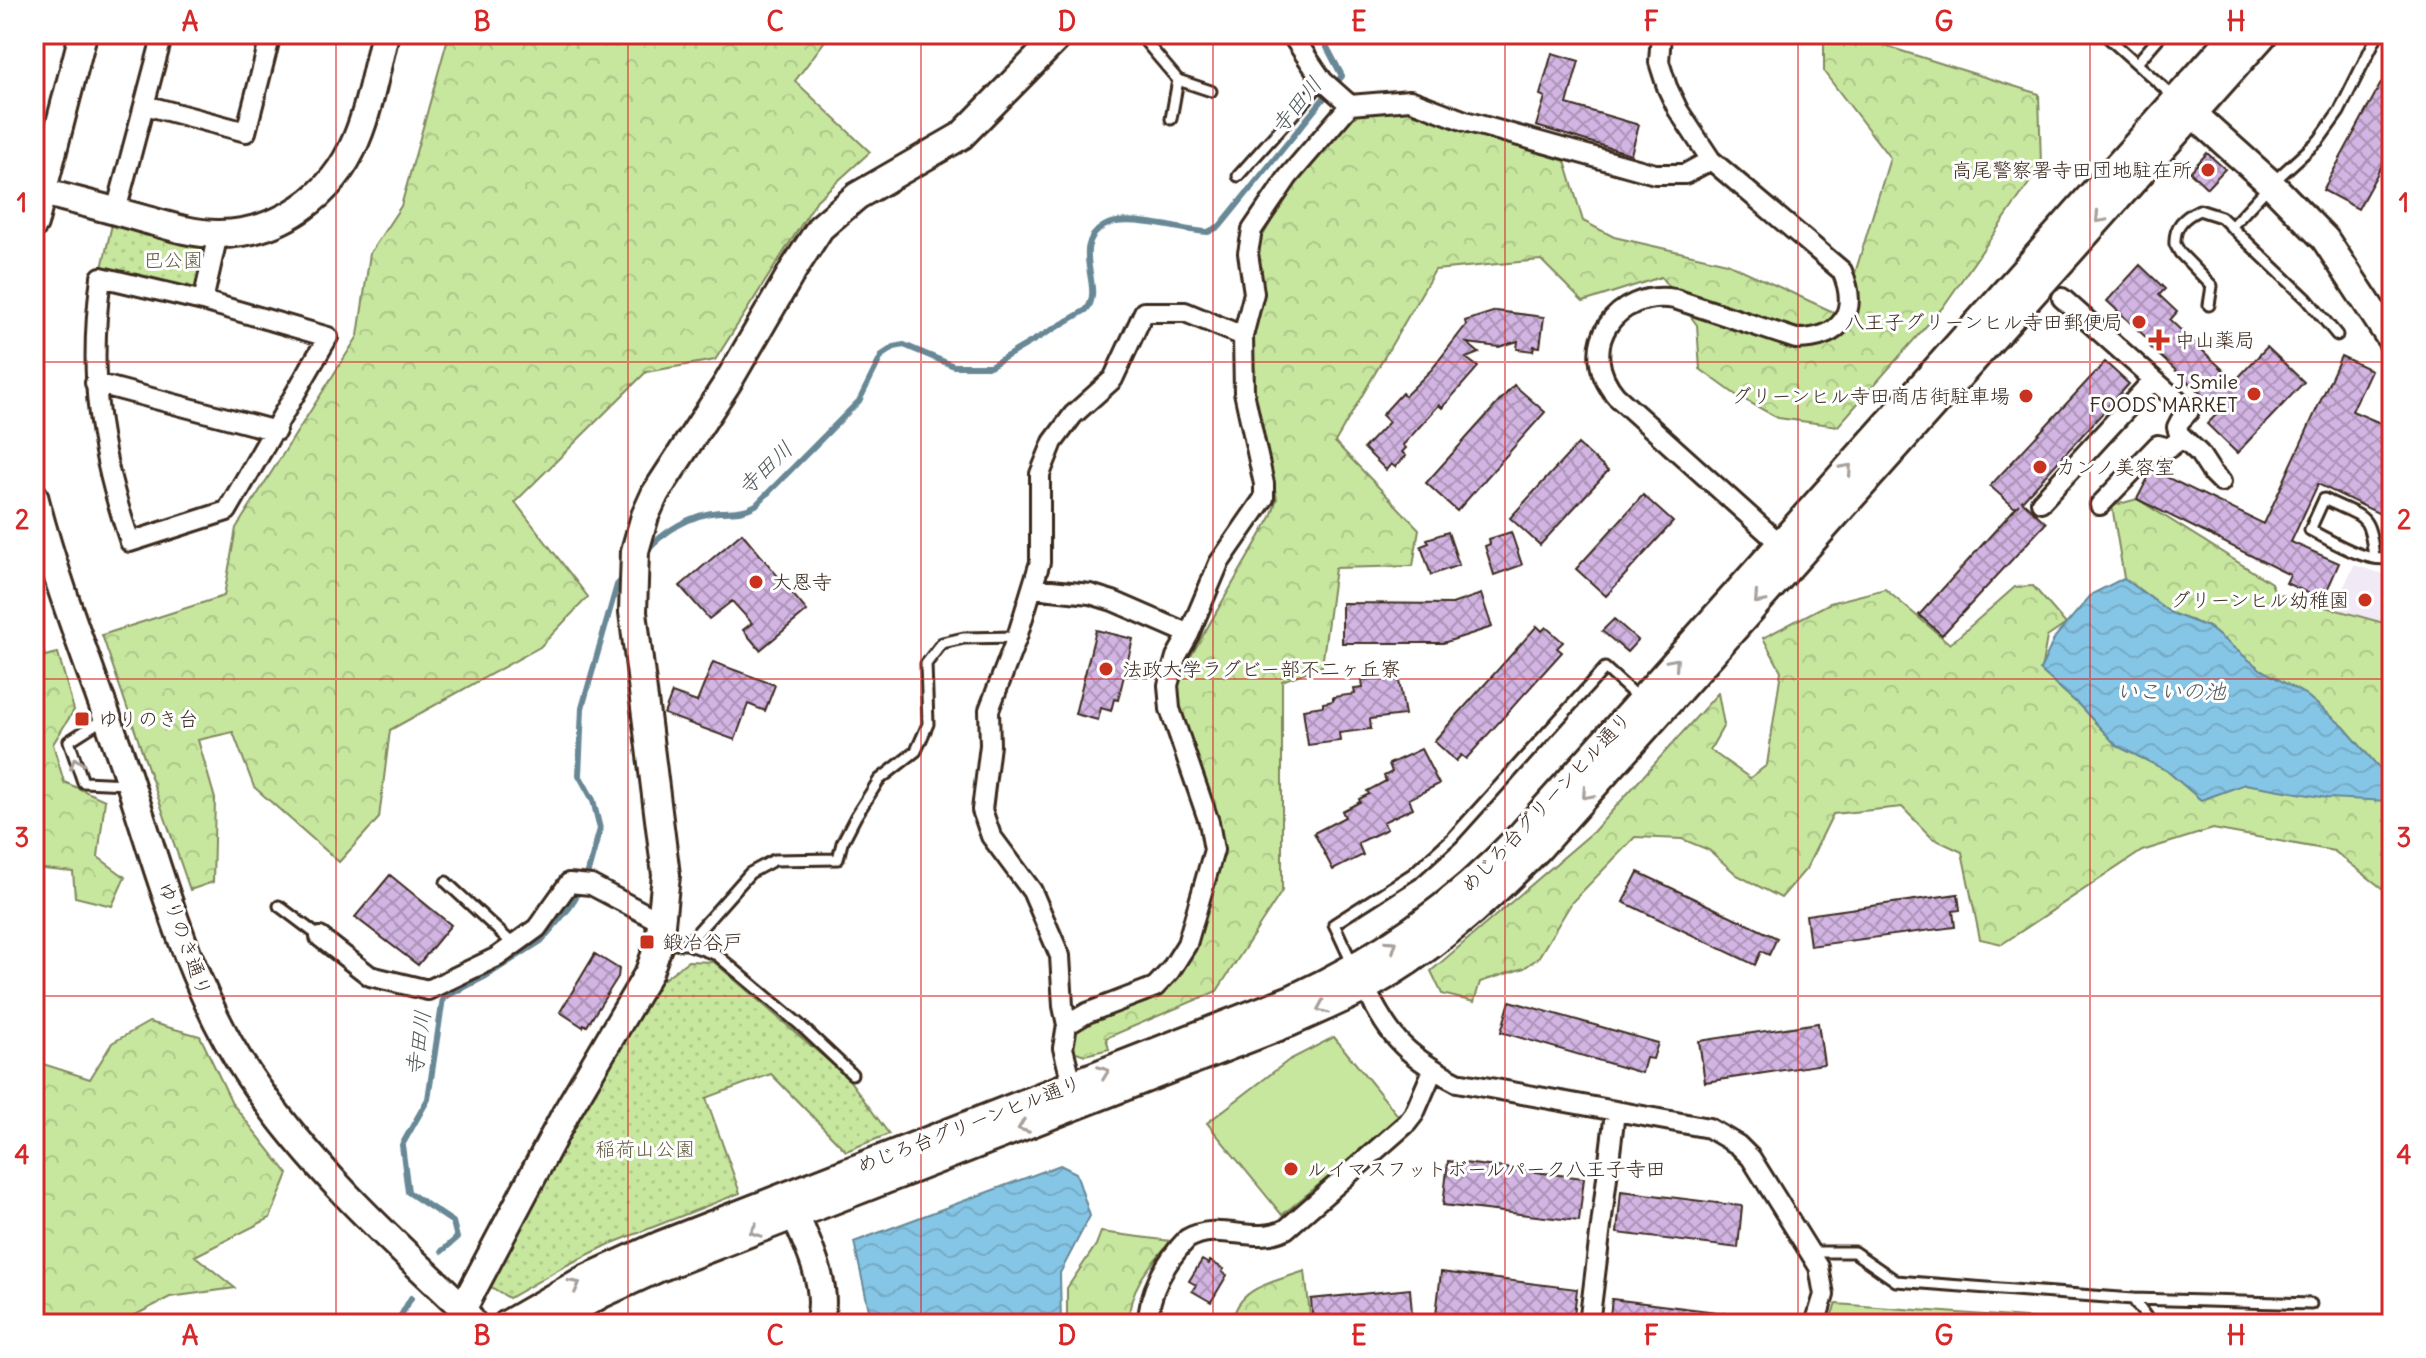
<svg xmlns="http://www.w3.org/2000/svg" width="2426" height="1358" viewBox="0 0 2426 1358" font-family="Delius,'Klee One',sans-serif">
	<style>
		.built { fill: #f2e9f7 }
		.green { fill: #c7e79f; stroke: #81885e; stroke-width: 2 }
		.forest { fill: url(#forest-crowns); stroke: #81885e; stroke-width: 2 }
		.park { fill: url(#park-dots); stroke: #81885e; stroke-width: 2 }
		.water { fill: url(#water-waves); stroke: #678896; stroke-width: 2 }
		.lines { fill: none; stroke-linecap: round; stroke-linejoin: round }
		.stream { stroke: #678896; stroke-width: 6 }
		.building { fill: url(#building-cross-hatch); stroke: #3b2a1e; stroke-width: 2 }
		.lane-casing { stroke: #3b2a1e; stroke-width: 15 }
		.street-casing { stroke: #3b2a1e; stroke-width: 24 }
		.secondary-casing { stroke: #3b2a1e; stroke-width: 32 }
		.lane { stroke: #fff; stroke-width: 9 }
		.street { stroke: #fff; stroke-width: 18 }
		.secondary { stroke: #fff; stroke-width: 26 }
		.oneway { stroke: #a79f9a }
		.grid { fill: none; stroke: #d62828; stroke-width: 2; stroke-opacity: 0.55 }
		.poi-dot { fill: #c8321e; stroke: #fff; stroke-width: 3 }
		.labels { text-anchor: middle; stroke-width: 6; stroke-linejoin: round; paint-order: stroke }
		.poi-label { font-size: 20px; fill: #3b2a1e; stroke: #fff; text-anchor: start }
		.park-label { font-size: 20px; fill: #5e593e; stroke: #fff }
		.street-label { font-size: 20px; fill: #3b2a1e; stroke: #fff }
		.water-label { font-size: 22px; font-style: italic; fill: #51595a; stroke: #fff }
		.neatline { fill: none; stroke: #d62828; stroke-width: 3 }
		.grid-label { font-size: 26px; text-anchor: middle; font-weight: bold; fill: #d62828 }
	</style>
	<defs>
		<pattern id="forest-crowns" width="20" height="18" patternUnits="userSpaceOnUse" patternTransform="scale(2)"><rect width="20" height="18" fill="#c7e79f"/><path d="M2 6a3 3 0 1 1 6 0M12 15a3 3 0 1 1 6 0" fill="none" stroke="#acc688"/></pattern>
		<pattern id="park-dots" width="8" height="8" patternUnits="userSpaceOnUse" patternTransform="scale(2)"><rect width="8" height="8" fill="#c7e79f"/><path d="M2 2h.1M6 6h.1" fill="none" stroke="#acc688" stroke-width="1.8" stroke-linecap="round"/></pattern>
		<pattern id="water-waves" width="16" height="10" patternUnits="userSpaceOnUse" patternTransform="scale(2)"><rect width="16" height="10" fill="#85c6e6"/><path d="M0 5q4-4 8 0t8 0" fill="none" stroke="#74aac5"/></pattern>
		<pattern id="building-cross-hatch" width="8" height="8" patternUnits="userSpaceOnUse" patternTransform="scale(2)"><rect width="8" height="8" fill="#d2b5e3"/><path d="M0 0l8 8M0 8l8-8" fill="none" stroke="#ac93b7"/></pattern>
	</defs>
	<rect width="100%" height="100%" fill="#fff"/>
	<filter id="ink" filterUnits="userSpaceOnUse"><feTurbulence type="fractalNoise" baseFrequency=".0125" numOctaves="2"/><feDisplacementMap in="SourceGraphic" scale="16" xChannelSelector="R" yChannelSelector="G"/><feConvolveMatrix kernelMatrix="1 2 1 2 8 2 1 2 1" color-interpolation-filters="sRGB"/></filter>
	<g filter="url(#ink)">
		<path class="built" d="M2354,565L2387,575L2392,573V645L2326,624Z"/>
		<path class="green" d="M1334,1037L1400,1118L1282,1215L1207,1123L1289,1060Z
			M1836,1304L2107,1324H1828Z"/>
		<path class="forest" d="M449,34H830L795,81L870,152L817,200L715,360L646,372L515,502L588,597L540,647L390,730L379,818L339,862L254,787L233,732L198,740L215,799L213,882L190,890L102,635L224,596L236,528L358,336L370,253L401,206Z
			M1824,34H1861L1892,48L2039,94L2041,166L1943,307L1838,426L1778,418L1736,395L1700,369L1697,325L1661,277L1583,302L1541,260L1435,270L1335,442L1419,529L1413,566L1335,568L1322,666L1282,681V891L1217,991L1106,1038L1109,1049L1085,1055L1070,1050L1077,1032L1090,1023L1147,1002L1169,987L1196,946L1221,844L1186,736L1177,689L1183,670L1271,517L1277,498L1252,401L1249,343L1256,248L1296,177L1349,115L1409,111L1565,161L1583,221L1614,237L1727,263L1842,316L1890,158L1824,72Z
			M2137,499L2271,583L2275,593L2384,623L2392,640V783L2344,727L2306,695L2260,669L2208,627L2171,613L2124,578L2112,506Z
			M2033,586L2066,624L2047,637L2041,671L2079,705L2117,746L2166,770L2201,800L2245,784L2388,801L2392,790V896L2334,851L2213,829L2142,851L2002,944L1980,939L1962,852L1932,838L1902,807L1833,814L1806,869L1781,898L1737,875L1709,850L1682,839L1635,837L1572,902L1538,958L1524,968L1480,982L1474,1002L1442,994L1431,971L1593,832L1718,693L1724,725L1710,750L1750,778L1767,765L1781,671L1763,638L1830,603L1885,589L1950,644L2015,587Z
			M34,624L45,656L58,653L74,710L53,744L64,782L105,800L98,857L125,877L112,906L75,897L73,872L34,868Z
			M149,1022L200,1036L232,1103L288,1174L270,1218L195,1256L235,1288L170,1297L118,1324H34V1061L90,1079L112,1043Z
			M1101,1232L1171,1241C1149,1266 1127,1290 1129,1324H1067V1288L1096,1245Z
			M1305,1271L1311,1324H1232C1236,1286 1275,1282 1305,1271Z"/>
		<path class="park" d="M113,220L209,243L194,293L102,268Z
			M688,961L714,962L847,1077L889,1134L846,1151L771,1074L706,1098L740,1193L610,1244L565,1266L509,1298L488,1285L576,1120L653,987Z"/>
		<path class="water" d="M2124,578L2171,613L2208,627L2260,669L2306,695L2344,727L2392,783L2389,801L2327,798L2245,784L2201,800L2166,770L2117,746L2079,705L2040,670L2055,637L2092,594Z
			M1060,1165L1076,1173L1090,1216L1060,1273L1061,1324H872L854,1242Z"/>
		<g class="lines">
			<path class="stream" d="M645,552C663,532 691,514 719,512C734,511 742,513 756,505L859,401L882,355L894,347L904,345L954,366H990L1086,310C1106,288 1068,247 1104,226C1127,213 1181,231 1208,232L1220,226L1342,76L1320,34
				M442,1251L457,1238L453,1222L408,1192L402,1145L428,1099L443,998L486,976L541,941L570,907L586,879L600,829L593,800L579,775L582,708L617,585L625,576
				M396,1324L411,1298"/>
		</g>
		<path class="building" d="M1552,53L1579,61L1567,104L1639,125L1631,154L1536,126L1545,97L1540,95Z
			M2392,63V147L2358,209L2323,190Z
			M2207,153L2225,169L2207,188L2190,172Z
			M2140,265L2165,289L2159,295L2177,312L2170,320L2235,381L2267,347L2304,382L2237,453L2207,424L2220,411L2148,345L2151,342L2107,301Z
			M1496,311L1544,317L1540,347L1534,346L1533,351L1517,349L1518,341L1499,347L1467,343L1479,353L1466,358L1478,367L1442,408L1439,405L1403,445L1406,448L1402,452L1406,456L1395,467L1391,464L1386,470L1364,448L1389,422L1382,415L1402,393L1405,396L1432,369L1466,325L1465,321Z
			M2341,356L2371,370L2352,411L2392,428V448L2383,469L2392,474V493L2382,515L2318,484L2291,542L2339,563L2323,600L2286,583L2290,575L2137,499L2152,470L2264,524Z
			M2105,362L2129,384L2022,501L2046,523L1942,635L1919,615L2019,504L2015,508L1990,486Z
			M1514,385L1545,412L1457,511L1426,483Z
			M1578,444L1608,471L1540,545L1510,518Z
			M1643,495L1673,522L1606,596L1576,569Z
			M1448,532L1459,565L1431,575L1421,546L1429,543L1427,539Z
			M1511,532L1522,565L1494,575L1485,546L1490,544L1489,539Z
			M742,533L807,611L760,650L743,630L752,623L732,601L709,619L680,586Z
			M1481,594L1492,627L1443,643H1342V603L1452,604Z
			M1614,619L1638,640L1627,652L1602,631Z
			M1537,626L1542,631L1546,627L1563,642L1557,648L1562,652L1466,759L1461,755L1456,761L1434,741Z
			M1096,630L1133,639L1118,700L1114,699L1111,711L1101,708L1098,720L1075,714Z
			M713,662L775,685L765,711L748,704L735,740L664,714L672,693L697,702Z
			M1398,675L1405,715L1370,719L1371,729L1339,733L1340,741L1308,745L1303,709L1323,706V703L1333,701V697L1355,694L1354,689L1363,688L1362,680Z
			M1421,749L1439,784L1409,799L1413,808L1383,822L1387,829L1358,843L1363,855L1333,870L1314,833L1345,817L1342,811L1360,802L1359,799L1369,794L1367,791L1386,781L1384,776L1392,772L1389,764Z
			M1638,872L1777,938L1769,955L1761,951L1755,965L1623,902Z
			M390,875L451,925L418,965L355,917Z
			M1958,894L1960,910L1953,911L1955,927L1810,946L1806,915Z
			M595,954L619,969L618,977L587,1026L584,1024L583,1027L560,1012Z
			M1510,1001L1658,1043L1653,1059L1646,1058L1642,1073L1501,1032Z
			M1818,1023L1824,1064L1705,1082L1699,1041Z
			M1448,1161L1584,1178L1579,1221L1443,1205Z
			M1621,1191L1742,1206L1738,1248L1617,1233Z
			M1202,1260L1209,1264L1210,1261L1224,1269L1222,1272L1227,1275L1211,1302L1192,1291L1196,1285L1189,1281Z
			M1441,1272L1577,1289L1573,1324H1504L1436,1315Z
			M1410,1289L1413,1324H1313L1311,1299Z
			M1612,1299L1732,1314V1324H1609Z"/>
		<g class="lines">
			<g class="lane-casing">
				<path id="lane" d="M1139,34L1178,80L1171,119
					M2104,34L2174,97
					M2137,63L2162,34
					M1178,80L1211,91
					M1238,176L1323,81
					M2231,227L2271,184L2319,140L2339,112L2378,34
					M2209,305L2212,286L2180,253L2175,244C2174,226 2184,217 2199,210L2221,217L2307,299L2337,335
					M2374,558C2369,511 2365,519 2324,499L2310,530C2330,540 2371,566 2392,557
					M105,718L69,741L83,782L127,784
					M446,882L514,945
					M279,906L320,937
					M663,944H687L717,955L799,1024L852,1074
					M687,944L750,873L774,860L838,859L842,843L856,816L879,780L916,751L928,724L926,664L942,643L964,638L1017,637
					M1353,965L1334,924L1412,874L1452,838L1605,668L1638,698
					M1811,1252H1854L1896,1281L2133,1299L2311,1304
					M2133,1299L2151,1324"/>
			</g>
			<g class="street-casing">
				<path id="street" d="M1291,34L1323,81L1350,105L1410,100L1465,121L1655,174H1685L1711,160
					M1661,34L1659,62L1667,87L1678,110L1711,160L1842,271C1860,313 1841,339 1796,339L1675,299C1615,289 1575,348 1616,396L1787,550
					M145,105L246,132L271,34
					M116,211L163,34
					M101,277L203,301L328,337L227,511L130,542C98,449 88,375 101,277Z
					M2062,298L2189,411L2180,421L2177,427L2179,434L2199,453L2212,473L2221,482
					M203,301L218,234
					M95,383L276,431
					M2041,502L2153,380
					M2100,505L2158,445L2169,448L2182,438
					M1032,588L1090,594L1113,601L1189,634
					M320,937L370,976L428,990L497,957L537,928L569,883L591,885L663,923
					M1360,978C1389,1035 1399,1052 1457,1082L1709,1128L1738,1145L1751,1158L1819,1267L1824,1295L1815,1324
					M1067,1025L1063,1006L1060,956L1032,891L991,836L982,810L990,745L989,710L1017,637L1040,562V474L1053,442L1073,415L1113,379L1144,312H1185L1243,336
					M1075,1095L1063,1048L1067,1025L1087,1013L1155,987L1170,971L1187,944L1214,850L1209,822L1170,709L1168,685L1176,657L1189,634L1219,563L1264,498V484L1244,392L1243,336L1254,293L1248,253L1252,230L1288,177L1350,105
					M1148,1324C1148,1292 1166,1261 1187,1239C1220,1220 1252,1246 1286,1229L1407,1123L1414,1114L1433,1070
					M1589,1324L1615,1112"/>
			</g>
			<g class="secondary-casing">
				<path id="secondary" d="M2181,103L2271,184L2325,239L2392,341
					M34,190C70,199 105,208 140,218C166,225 191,234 218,234C279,234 333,196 356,140C370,107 376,69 385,34
					M34,224L83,34
					M34,496C58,590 95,680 126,771C159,870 189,986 247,1073C306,1162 385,1235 463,1308L473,1324
					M788,1199C802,1234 833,1287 818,1324
					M463,1308L566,1113L649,972L659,944L666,875L633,612L635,551L645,516L655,494L728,382L793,270L820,228L857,196L961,136L1061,34
					M507,1324L585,1279L660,1245L1291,999C1380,959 1455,905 1521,835L2235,34
					M548,1324L602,1294L659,1268L1289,1023C1314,1012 1339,1001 1363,989C1429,953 1485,903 1537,850L2264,34"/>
			</g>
			<use href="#lane" class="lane"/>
			<use href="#street" class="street"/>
			<use href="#secondary" class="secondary"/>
		</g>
		<defs><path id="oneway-chevron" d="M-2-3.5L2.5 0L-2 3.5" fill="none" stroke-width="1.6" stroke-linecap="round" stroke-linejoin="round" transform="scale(2)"/></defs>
		<g class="oneway">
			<use href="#oneway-chevron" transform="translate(2100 218) rotate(132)"/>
			<use href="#oneway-chevron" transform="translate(1847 469) rotate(-48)"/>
			<use href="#oneway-chevron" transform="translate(1759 599) rotate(132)"/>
			<use href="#oneway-chevron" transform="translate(1674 663) rotate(-48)"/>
			<use href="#oneway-chevron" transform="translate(76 763) rotate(-108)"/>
			<use href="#oneway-chevron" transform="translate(1587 794) rotate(132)"/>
			<use href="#oneway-chevron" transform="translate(1392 945) rotate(-34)"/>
			<use href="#oneway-chevron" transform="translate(1322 1008) rotate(156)"/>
			<use href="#oneway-chevron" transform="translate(1104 1072) rotate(-21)"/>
			<use href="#oneway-chevron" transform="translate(1023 1127) rotate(159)"/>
			<use href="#oneway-chevron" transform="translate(755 1231) rotate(159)"/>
			<use href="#oneway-chevron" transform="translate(575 1285) rotate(-28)"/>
		</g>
	</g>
	<path class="grid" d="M336,34V1324M628,34V1324M921,34V1324M1213,34V1324M1505,34V1324M1798,34V1324M2090,34V1324M34,362H2392M34,679H2392M34,996H2392"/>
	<g class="poi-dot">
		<circle cx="2208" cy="170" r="8"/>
		<circle cx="2139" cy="322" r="8"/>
		<path d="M2155 328h8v8h8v8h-8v8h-8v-8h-8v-8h8z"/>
		<circle cx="2254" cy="394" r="8"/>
		<circle cx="2026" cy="396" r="8"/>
		<circle cx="2040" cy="467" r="8"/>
		<circle cx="756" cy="582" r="8"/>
		<circle cx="2365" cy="600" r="8"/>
		<circle cx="1106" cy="669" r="8"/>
		<rect x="74" y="711" width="16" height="16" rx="4"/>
		<rect x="639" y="934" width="16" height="16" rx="4"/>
		<circle cx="1291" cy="1169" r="8"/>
	</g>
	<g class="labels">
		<g class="poi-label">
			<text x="2192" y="177" text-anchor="end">高尾警察署寺田団地駐在所</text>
			<text x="2123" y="329" text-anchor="end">八王子グリーンヒル寺田郵便局</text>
			<text x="2175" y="347">中山薬局</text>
			<text x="2238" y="389" text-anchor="end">J Smile<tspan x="2238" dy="23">FOODS MARKET</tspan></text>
			<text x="2010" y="403" text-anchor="end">グリーンヒル寺田商店街駐車場</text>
			<text x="2056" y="474">カンノ美容室</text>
			<text x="772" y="589">大恩寺</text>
			<text x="2349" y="607" text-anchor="end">グリーンヒル幼稚園</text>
			<text x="1122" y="676">法政大学ラグビー部不二ヶ丘寮</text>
			<text x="98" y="726">ゆりのき台</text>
			<text x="663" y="949">鍛冶谷戸</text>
			<text x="1307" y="1176">ルイマスフットボールパーク八王子寺田</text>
		</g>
		<g class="park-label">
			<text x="173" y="267">巴公園</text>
			<text x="645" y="1156">稲荷山公園</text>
		</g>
		<g class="street-label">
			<text transform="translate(1546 802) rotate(-47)" y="7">めじろ台グリーンヒル通り</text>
			<text transform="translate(185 939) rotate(70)" y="7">ゆりのき通り</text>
			<text transform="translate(969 1124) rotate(-21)" y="7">めじろ台グリーンヒル通り</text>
		</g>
		<g class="water-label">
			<text transform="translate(1296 105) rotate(-51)" y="8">寺田川</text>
			<text transform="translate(765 468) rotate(-44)" y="8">寺田川</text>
			<text x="2171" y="699">いこいの池</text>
			<text transform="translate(418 1043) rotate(-82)" y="8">寺田川</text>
		</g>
	</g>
	<rect width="2426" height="1358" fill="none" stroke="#fff" stroke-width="88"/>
	<rect x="44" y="44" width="2338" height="1270" class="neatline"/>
	<g class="grid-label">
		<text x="190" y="31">A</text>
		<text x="482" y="31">B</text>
		<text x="775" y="31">C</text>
		<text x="1067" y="31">D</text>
		<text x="1359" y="31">E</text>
		<text x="1651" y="31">F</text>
		<text x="1944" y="31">G</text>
		<text x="2236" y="31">H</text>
		<text x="22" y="212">1</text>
		<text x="2404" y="212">1</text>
		<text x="22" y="529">2</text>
		<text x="2404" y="529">2</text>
		<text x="22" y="847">3</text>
		<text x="2404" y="847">3</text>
		<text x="22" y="1164">4</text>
		<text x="2404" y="1164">4</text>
		<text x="190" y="1345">A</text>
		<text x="482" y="1345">B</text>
		<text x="775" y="1345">C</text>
		<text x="1067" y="1345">D</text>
		<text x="1359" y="1345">E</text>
		<text x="1651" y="1345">F</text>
		<text x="1944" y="1345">G</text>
		<text x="2236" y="1345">H</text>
	</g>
</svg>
